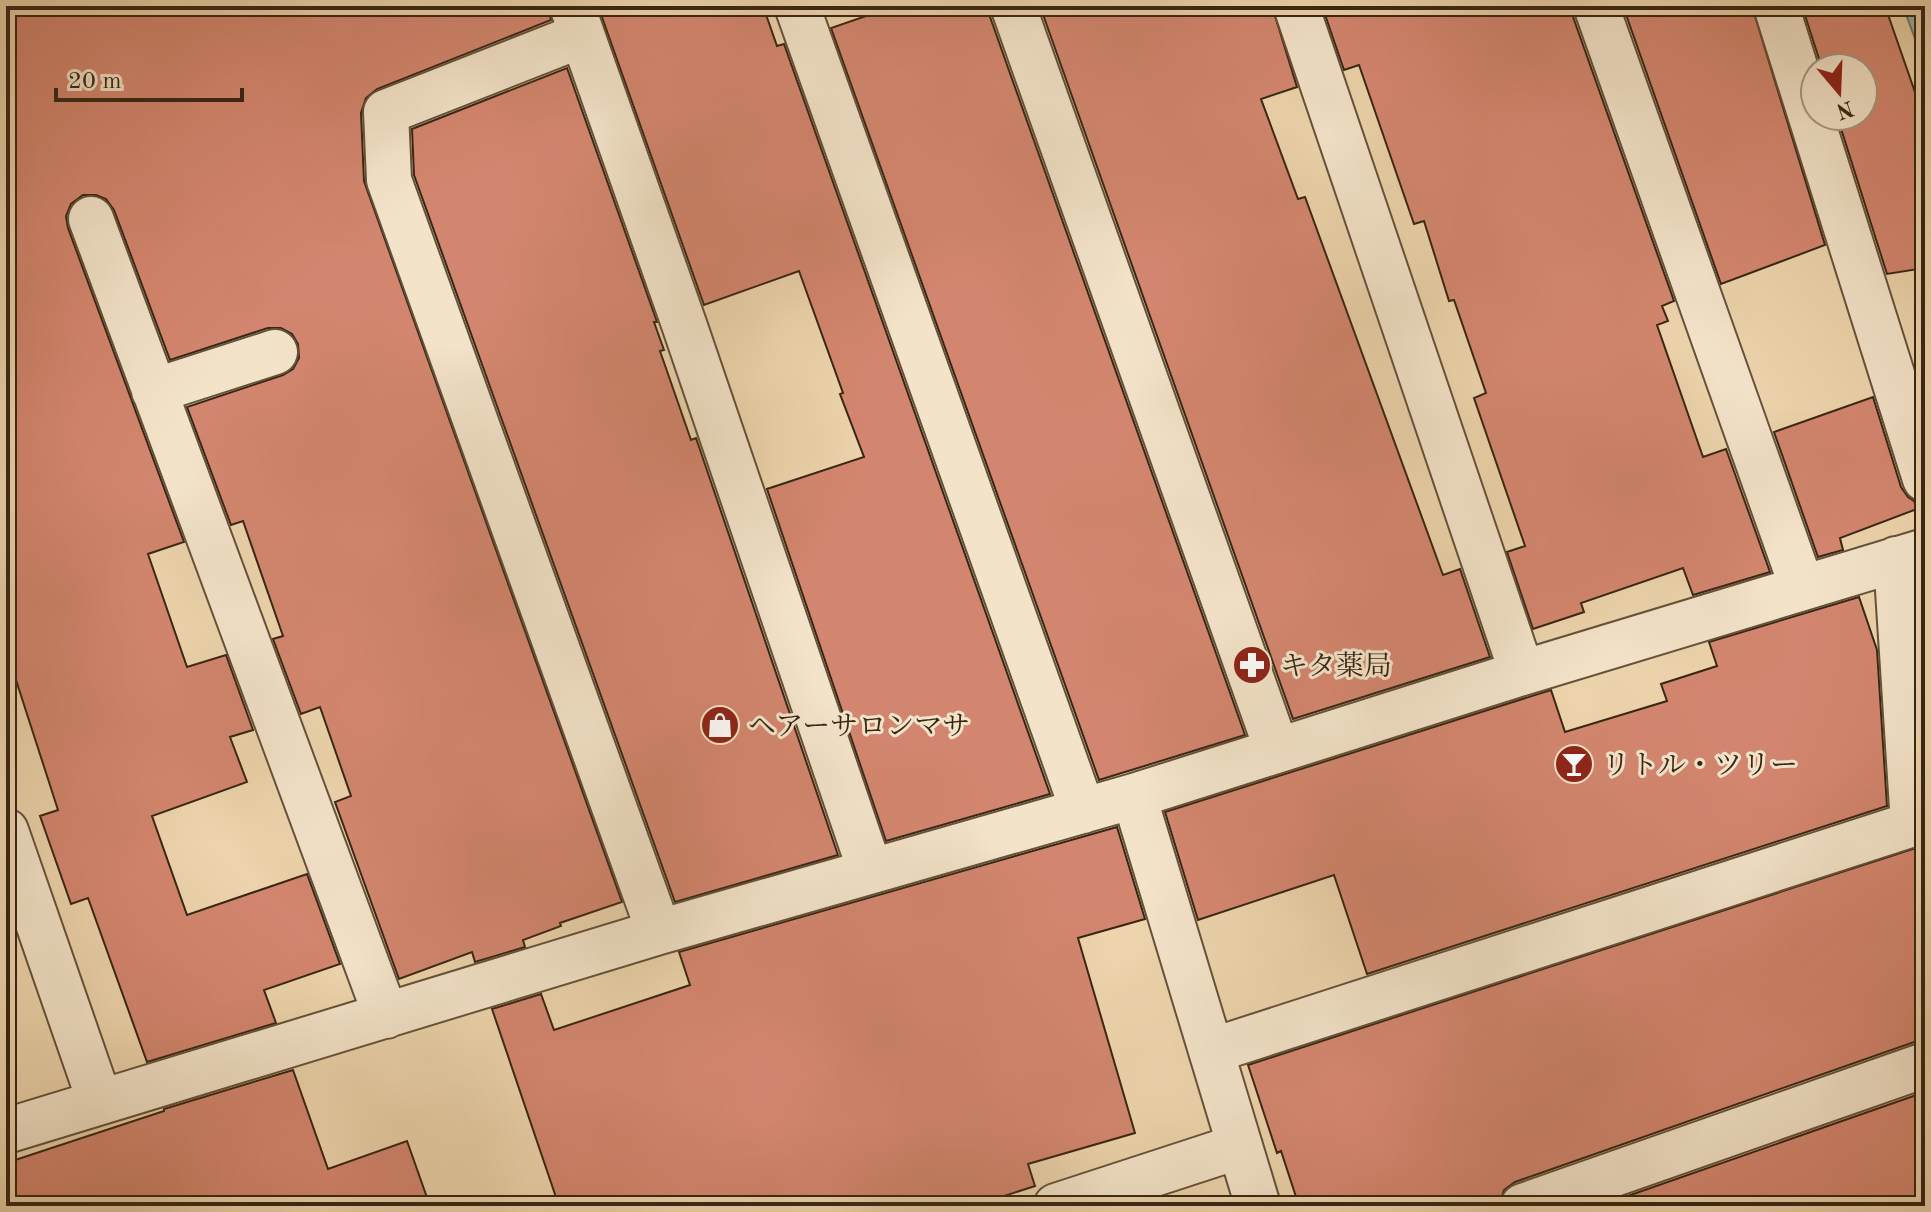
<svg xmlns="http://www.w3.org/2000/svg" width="1931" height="1212" viewBox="0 0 1931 1212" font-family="'Old Standard TT','Noto Serif JP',serif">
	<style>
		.water { fill: #99b8ab; stroke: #727e6f; stroke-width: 2 }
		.building { fill: #d3866f; stroke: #382614; stroke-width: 2 }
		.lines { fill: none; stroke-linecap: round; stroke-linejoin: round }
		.minor-casing { stroke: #65523a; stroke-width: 48 }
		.minor { stroke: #f3e3c9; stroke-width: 44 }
		.labels { text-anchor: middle; stroke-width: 6; stroke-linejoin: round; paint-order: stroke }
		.poi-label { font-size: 28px; fill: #382614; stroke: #f3e3c9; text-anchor: start }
	</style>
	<rect width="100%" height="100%" fill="#edd4ac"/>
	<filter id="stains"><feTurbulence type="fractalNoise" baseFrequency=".0025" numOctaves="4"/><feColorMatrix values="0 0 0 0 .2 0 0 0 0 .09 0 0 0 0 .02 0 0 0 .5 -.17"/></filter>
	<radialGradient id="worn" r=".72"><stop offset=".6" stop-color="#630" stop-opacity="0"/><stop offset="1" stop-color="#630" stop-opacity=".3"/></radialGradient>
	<path class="water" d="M1903,6H1925V66Z"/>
	<path class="building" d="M6,6H548L551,20L377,89L366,98L361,113L364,181L622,902L560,923L561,926L523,940L525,947L475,962L472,952L399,979L335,802L351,796L320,707L301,714L273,639L283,636L243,521L231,525L187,407L283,375L293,369L299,358L298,344L292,334L281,328H268L170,360L114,210L106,199L96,195H83L71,204L66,216L68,228L184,542L148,554L187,667L226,655L253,730L230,737L247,782L152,816L187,915L307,874L340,964L264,990L276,1023L147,1062L88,898L71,904L40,816L58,810L6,649Z
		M598,6H763L777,46L784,44L1050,794L886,841L767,489L864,457L840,394L843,393L799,271L704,305Z
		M895,6H989V14L1245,735L1099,780L831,28Z
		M1040,6H1272L1297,87L1261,99L1298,199L1305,197L1443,575L1460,569L1490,657L1293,719Z
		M1322,6H1572V14L1674,301L1662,306L1668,321L1657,325L1703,457L1726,449L1770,572L1693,595L1683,568L1581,603L1584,612L1533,629L1507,552L1525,546L1474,398L1486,393L1454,300L1449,301L1424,221L1414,224L1359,65L1344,70Z
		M1623,6H1752L1825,245L1721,284Z
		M1802,6H1885L1925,121V268L1887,274L1837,116H1863V68H1822Z
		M567,68L657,322H654L664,350L660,351L691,440L696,438L838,855L675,902L414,175L412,129Z
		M1873,397L1901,487L1908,497L1914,501L1917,509L1840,538L1843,550L1818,557L1774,432Z
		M1859,597L1877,650L1887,806L1367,974L1334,875L1198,920L1165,812L1551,690L1565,732L1667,701L1661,684L1717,666L1709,642Z
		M1117,827L1145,919L1078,938L1135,1133L1028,1164L1035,1186L973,1206H559L492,1009L541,994L554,1030L690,985L679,952Z
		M1925,845V1041H1917L1515,1182L1504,1190L1499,1206H1299L1281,1151L1277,1153L1248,1065Z
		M293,1070L328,1169L407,1141L430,1206H6V1163L164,1111V1109Z
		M1925,1092V1206H1599Z"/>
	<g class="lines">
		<g class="minor-casing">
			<path id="minor" d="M572,6L685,327L870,870
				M797,6L1083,811
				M1013,6L1277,750
				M1296,6L1522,673
				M1596,6L1802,587
				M1776,6L1925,479
				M582,35L386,112L389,180L659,932
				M91,219L386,1016
				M154,391L275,352
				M1134,796L1258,1206
				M6,831L100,1102
				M1211,1051L1913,824L1896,559
				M6,1131L659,932L1134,796L1522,673L1925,551
				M1056,1206L1240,1146
				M1523,1206L1925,1065"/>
		</g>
		<use href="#minor" class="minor"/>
	</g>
	<defs>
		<g id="pharmacy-disc" transform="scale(2)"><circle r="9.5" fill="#8f2418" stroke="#f3e3c9"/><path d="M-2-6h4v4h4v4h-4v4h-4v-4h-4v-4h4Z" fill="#fff"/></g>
		<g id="shop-disc" transform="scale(2)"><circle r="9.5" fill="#8f2418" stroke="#f3e3c9"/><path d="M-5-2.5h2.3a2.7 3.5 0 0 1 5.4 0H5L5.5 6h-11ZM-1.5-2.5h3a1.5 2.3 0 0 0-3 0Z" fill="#fff"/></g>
		<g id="bar-disc" transform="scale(2)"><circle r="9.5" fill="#8f2418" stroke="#f3e3c9"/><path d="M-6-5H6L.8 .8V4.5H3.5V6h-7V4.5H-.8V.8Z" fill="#fff"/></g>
	</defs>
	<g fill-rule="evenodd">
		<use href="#pharmacy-disc" x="1252" y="665"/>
		<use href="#shop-disc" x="720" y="725"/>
		<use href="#bar-disc" x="1574" y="764"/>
	</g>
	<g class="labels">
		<g class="poi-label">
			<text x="1280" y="675">キタ薬局</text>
			<text x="748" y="735">ヘアーサロンマサ</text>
			<text x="1602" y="774">リトル・ツリー</text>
		</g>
	</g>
	<rect width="1931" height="1212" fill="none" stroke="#edd4ac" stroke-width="32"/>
	<rect x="8" y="8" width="1915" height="1196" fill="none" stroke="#382614" stroke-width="4"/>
	<rect x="16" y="16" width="1899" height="1180" fill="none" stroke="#382614" stroke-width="2"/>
	<g transform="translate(1839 92) rotate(161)"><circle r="38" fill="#f3e3c9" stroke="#a89781" stroke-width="2"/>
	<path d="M0-6L14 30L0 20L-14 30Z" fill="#8f2418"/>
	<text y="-12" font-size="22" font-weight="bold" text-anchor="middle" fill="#382614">N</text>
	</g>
	<path d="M56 88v12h186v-12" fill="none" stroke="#382614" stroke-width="4"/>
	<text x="68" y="88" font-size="24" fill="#382614" stroke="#f3e3c9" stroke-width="6" paint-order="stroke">20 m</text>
	<rect width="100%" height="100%" filter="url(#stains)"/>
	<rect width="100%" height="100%" fill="url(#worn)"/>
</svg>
